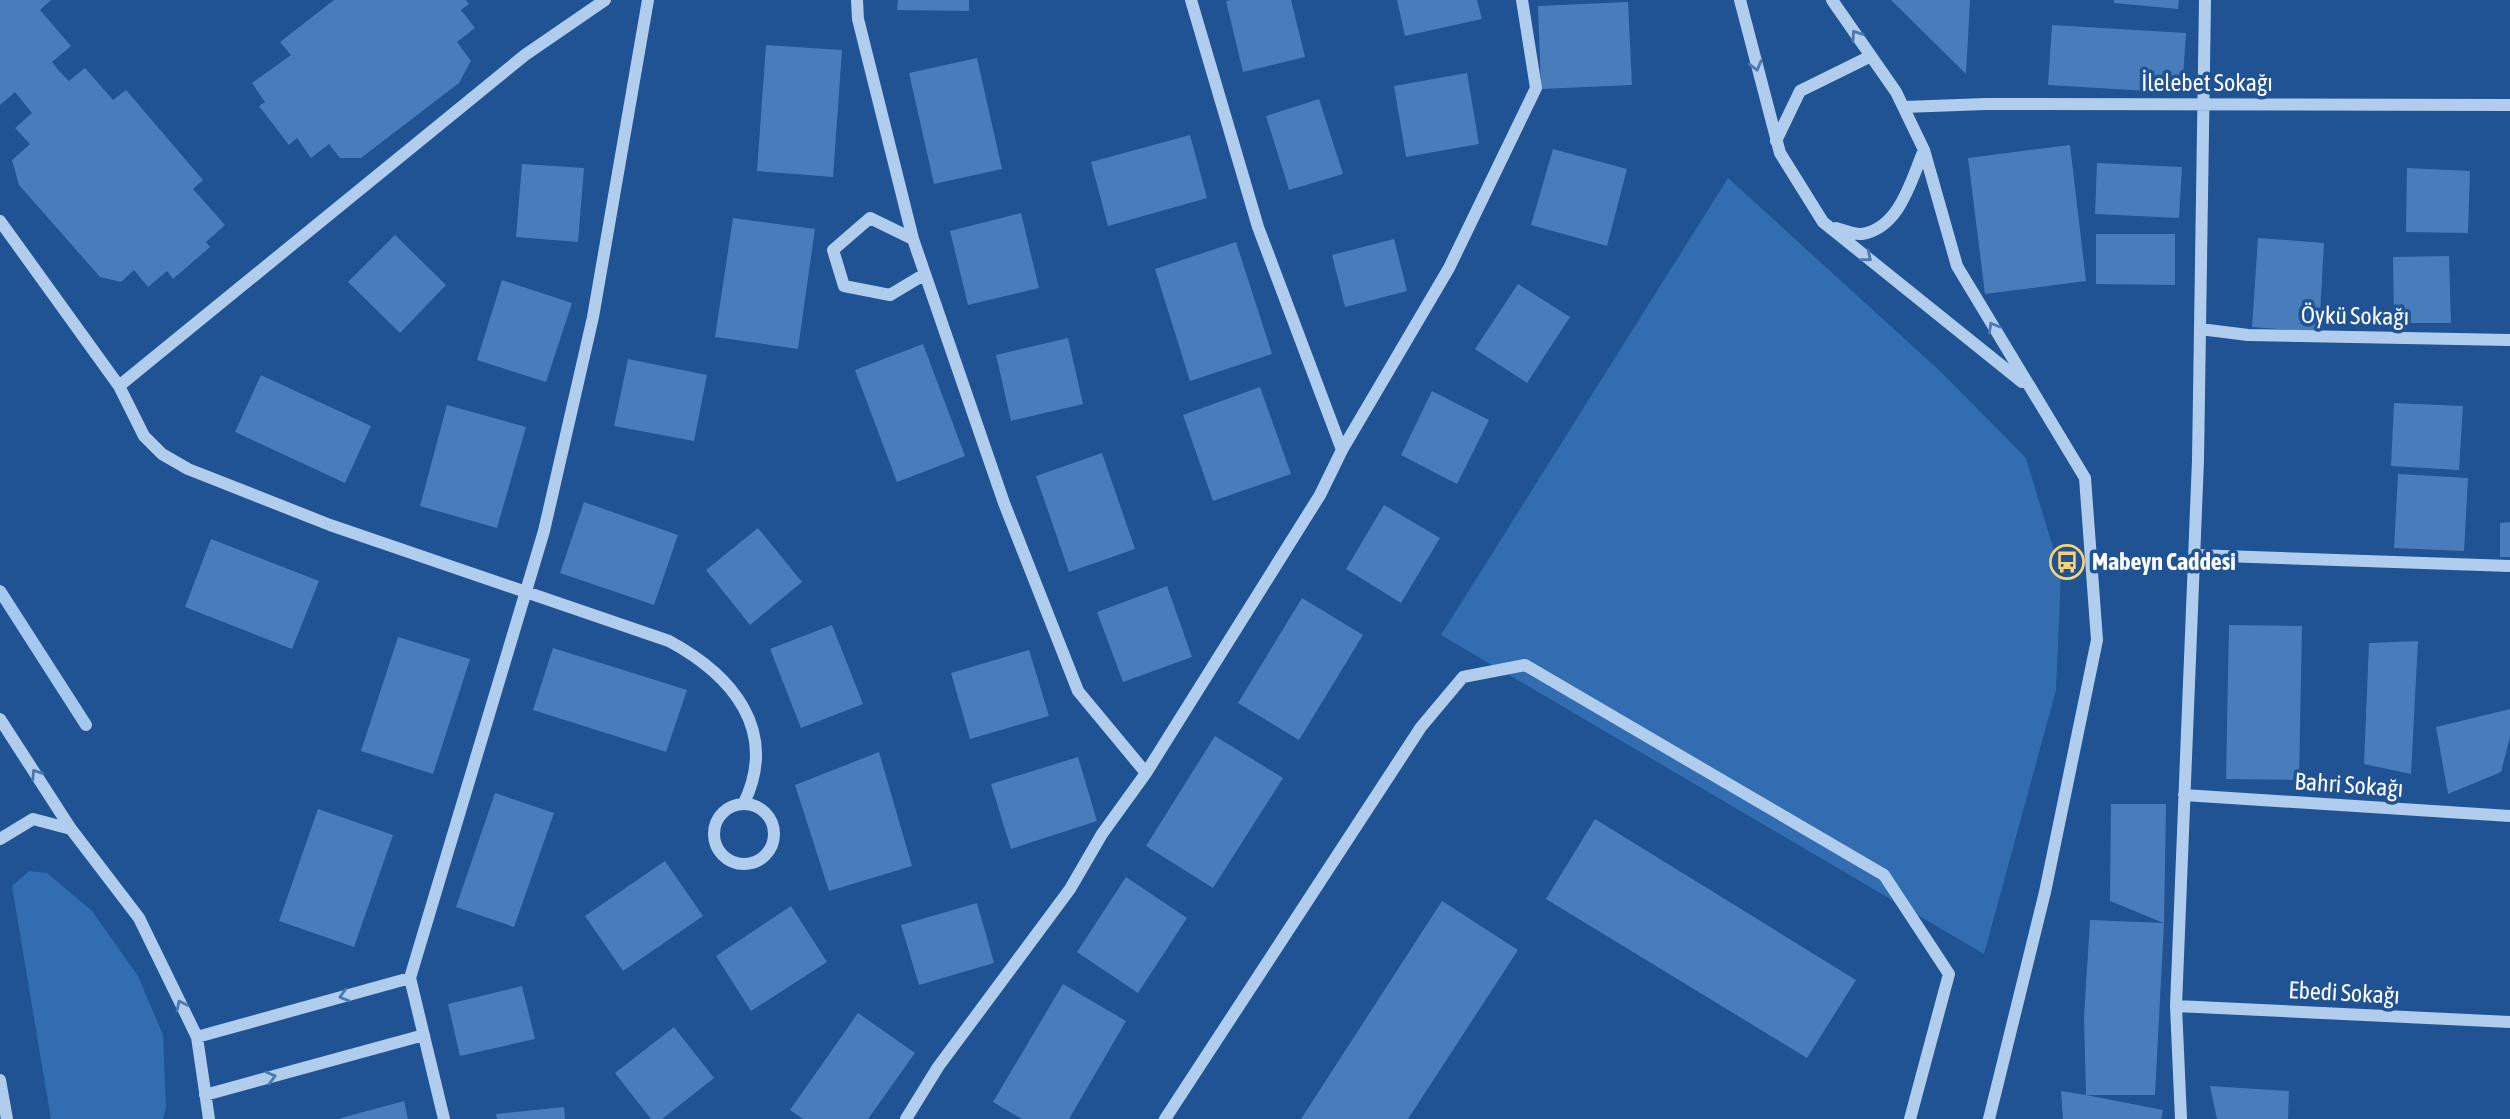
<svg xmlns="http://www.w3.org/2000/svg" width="2510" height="1119" viewBox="0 0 2510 1119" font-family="'Asap Condensed',sans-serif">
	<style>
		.green { fill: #336db1 }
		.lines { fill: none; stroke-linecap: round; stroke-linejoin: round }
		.stream { stroke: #a5c8ef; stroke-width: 12 }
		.building { fill: #487cba }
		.minor { stroke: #b1cdee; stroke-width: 12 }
		.oneway { stroke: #4b78ae }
		.labels { text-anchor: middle; stroke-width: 7; stroke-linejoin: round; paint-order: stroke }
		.street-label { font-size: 24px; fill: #fff; stroke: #1f5393 }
		.poi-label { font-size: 24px; font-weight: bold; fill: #fff; stroke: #1f5393; text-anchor: start }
	</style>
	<rect width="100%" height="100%" fill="#1f5393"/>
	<path class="green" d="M1728,178L1941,372L2026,458L2061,574L2056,690L1984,954L1441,635Z
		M29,871L47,873L92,911L138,976L163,1035L166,1107L163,1119H51L12,886Z"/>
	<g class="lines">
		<path class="stream" d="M0,591L86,725"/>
	</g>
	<path class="building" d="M0,0H51L40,10L71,46L52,62L59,71L69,81L85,68L113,100L126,90L203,180L193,189L225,225L206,242L210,247L173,279L167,271L148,287L134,270L121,282L100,277L19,185L12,160L30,144L15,128L32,113L15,92L0,105Z
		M334,0H466L469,4L461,10L475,28L457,42L471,61L459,83L361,158H340L329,144L311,158L297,138L289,145L259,106L265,102L252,83L291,55L280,42Z
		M898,0H969V11L897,10Z
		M1232,0H1291L1305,57L1243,72L1226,1Z
		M1397,0H1477L1482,19L1405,36Z
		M1891,0H1970L1966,74Z
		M2114,0H2179L2178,9L2114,3Z
		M1628,2L1632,85L1541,89L1538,6Z
		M2052,25L2186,33L2182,93L2048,85Z
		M766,45L842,50L833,177L757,171Z
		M977,58L1002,169L934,184L909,73Z
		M1467,73L1479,144L1406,157L1394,86Z
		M1319,99L1343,174L1289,190L1266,116Z
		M1190,135L1207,198L1108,226L1091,162Z
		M2070,145L2086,281L1985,294L1968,158Z
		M1553,149L1627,169L1607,246L1531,225Z
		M2097,163L2182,167L2179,218L2095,214Z
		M522,164L584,168L578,242L516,237Z
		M2407,168L2470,171L2468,233L2406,232Z
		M1021,213L1039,288L968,305L950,231Z
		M733,218L815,229L798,349L715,337Z
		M2096,234H2175V285L2096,284Z
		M395,235L446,285L400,333L348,282Z
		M2258,238L2324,243L2319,332L2252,327Z
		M1394,239L1407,291L1345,307L1332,255Z
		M1236,242L1272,354L1190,381L1155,269Z
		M2449,256L2451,323H2394L2393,257Z
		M502,280L572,303L546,382L477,360Z
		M1518,284L1570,317L1527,383L1475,349Z
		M1068,338L1083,404L1011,421L996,355Z
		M923,344L965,456L897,482L855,370Z
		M628,359L707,375L694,441L614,426Z
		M261,375L371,426L345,483L235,432Z
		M1260,387L1291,474L1213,501L1183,415Z
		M1432,391L1489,420L1457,484L1401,455Z
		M2394,403L2463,406L2459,470L2391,466Z
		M447,405L526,427L497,528L420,506Z
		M1102,453L1135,549L1069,572L1036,476Z
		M2398,474L2468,478L2464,551L2394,548Z
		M584,502L678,535L654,605L560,573Z
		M1384,505L1440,538L1401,603L1346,569Z
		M2510,522V557H2500V523Z
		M758,528L802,582L750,625L706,570Z
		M211,539L319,581L292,649L185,607Z
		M1167,586L1192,657L1123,682L1097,612Z
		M1302,598L1363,635L1299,740L1238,703Z
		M832,625L863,704L801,728L770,649Z
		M2229,625L2302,626L2299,780L2226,779Z
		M398,637L470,659L433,774L361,751Z
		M2418,641L2411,774L2364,764L2369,643Z
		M553,648L687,690L666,752L533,710Z
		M1029,650L1049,716L970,739L951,673Z
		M2510,709V737L2501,772L2448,794L2436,727Z
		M1215,736L1283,778L1213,888L1146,846Z
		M879,752L912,866L829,891L795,785Z
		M1078,757L1097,821L1011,849L991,784Z
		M495,793L554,813L514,927L456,907Z
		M2111,804H2166L2164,923L2155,1095H2086L2163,1110L2161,1119H2063L2061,1091L2086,1095L2084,1017L2090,920L2164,923L2110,901Z
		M318,809L393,835L354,947L279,921Z
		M1595,819L1856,980L1807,1058L1546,899Z
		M665,861L703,916L623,971L585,916Z
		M1126,877L1187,918L1138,993L1077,952Z
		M1442,901L1518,950L1408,1119H1301Z
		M977,903L994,963L919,985L901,925Z
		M791,906L827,962L751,1011L716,956Z
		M1063,984L1126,1021L1069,1119H1022L993,1102Z
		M522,986L535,1039L460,1056L448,1004Z
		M858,1013L915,1053L868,1119H803L790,1110Z
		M674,1027L714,1078L662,1119H651L615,1073Z
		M2210,1086L2289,1091L2288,1119H2217Z
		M404,1101L408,1119H341V1118Z
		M564,1107L565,1119H497L496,1114Z"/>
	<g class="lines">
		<path class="minor" d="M857,0L858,19L913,239
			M1191,0L1258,227L1342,450
			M1740,0L1780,153L1823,222L2022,382
			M1832,0L1896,92L1924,150L1957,266L2085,478L2097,640L2045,892L1989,1119
			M1904,107L1986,104L2510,105
			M1776,141L1800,91L1871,56
			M0,221L119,386L525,55L605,0
			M1836,228C1843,230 1855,235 1862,234C1900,228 1911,180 1924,150
			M925,274L890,295L844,286L833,250L870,218L913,239L925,274L1004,503L1078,691L1146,773
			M2200,329L2248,335L2510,340
			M119,386L144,436L162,454L188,469L330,525L669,641C732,675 779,730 744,803
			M2195,555L2510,566
			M0,719L71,829L139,918L197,1037L209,1119
			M2184,795L2510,816
			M714 834a30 30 0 1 1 60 0a30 30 0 1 1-60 0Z
			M0,839L33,819L71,829
			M2176,1006L2510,1022
			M197,1037L410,978
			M0,1080L7,1119
			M205,1095L424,1035
			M444,1119L410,978L544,531L593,317L648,0
			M906,1119L938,1067L1070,889L1102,834L1146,773L1320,495L1342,450L1449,268L1536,88L1522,0
			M1165,1119L1421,727L1463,677L1525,665L1884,875L1949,974L1910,1119
			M2181,1119L2176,1006L2198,460L2205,0"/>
	</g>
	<defs><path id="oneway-chevron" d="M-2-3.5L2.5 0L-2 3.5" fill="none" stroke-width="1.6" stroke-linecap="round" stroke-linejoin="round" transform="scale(1.75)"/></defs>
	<g class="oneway">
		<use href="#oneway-chevron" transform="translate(1856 35) rotate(-125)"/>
		<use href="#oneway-chevron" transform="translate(1756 66) rotate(75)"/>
		<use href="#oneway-chevron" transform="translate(1867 257) rotate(39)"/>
		<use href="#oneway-chevron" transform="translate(1993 327) rotate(-120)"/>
		<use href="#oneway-chevron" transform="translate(36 774) rotate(-123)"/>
		<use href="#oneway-chevron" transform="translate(344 996) rotate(164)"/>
		<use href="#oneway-chevron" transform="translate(181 1005) rotate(-116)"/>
		<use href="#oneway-chevron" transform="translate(271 1077) rotate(-15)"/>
	</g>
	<defs>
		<g id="bus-ring" transform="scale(1.75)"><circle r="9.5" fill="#1f5393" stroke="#fcd372" stroke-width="1.5"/><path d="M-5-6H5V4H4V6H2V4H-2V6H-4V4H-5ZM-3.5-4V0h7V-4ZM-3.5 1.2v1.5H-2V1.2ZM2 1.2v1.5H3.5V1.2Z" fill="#fcd372"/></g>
	</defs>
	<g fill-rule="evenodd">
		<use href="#bus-ring" x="2067" y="562"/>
	</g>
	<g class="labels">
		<g class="street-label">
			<text x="2207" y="91">İlelebet Sokağı</text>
			<text transform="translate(2355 316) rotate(1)" y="8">Öykü Sokağı</text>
			<text transform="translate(2349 785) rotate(4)" y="8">Bahri Sokağı</text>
			<text transform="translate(2344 993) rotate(3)" y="8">Ebedi Sokağı</text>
		</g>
		<g class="poi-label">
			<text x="2092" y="570">Mabeyn Caddesi</text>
		</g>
	</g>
</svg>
